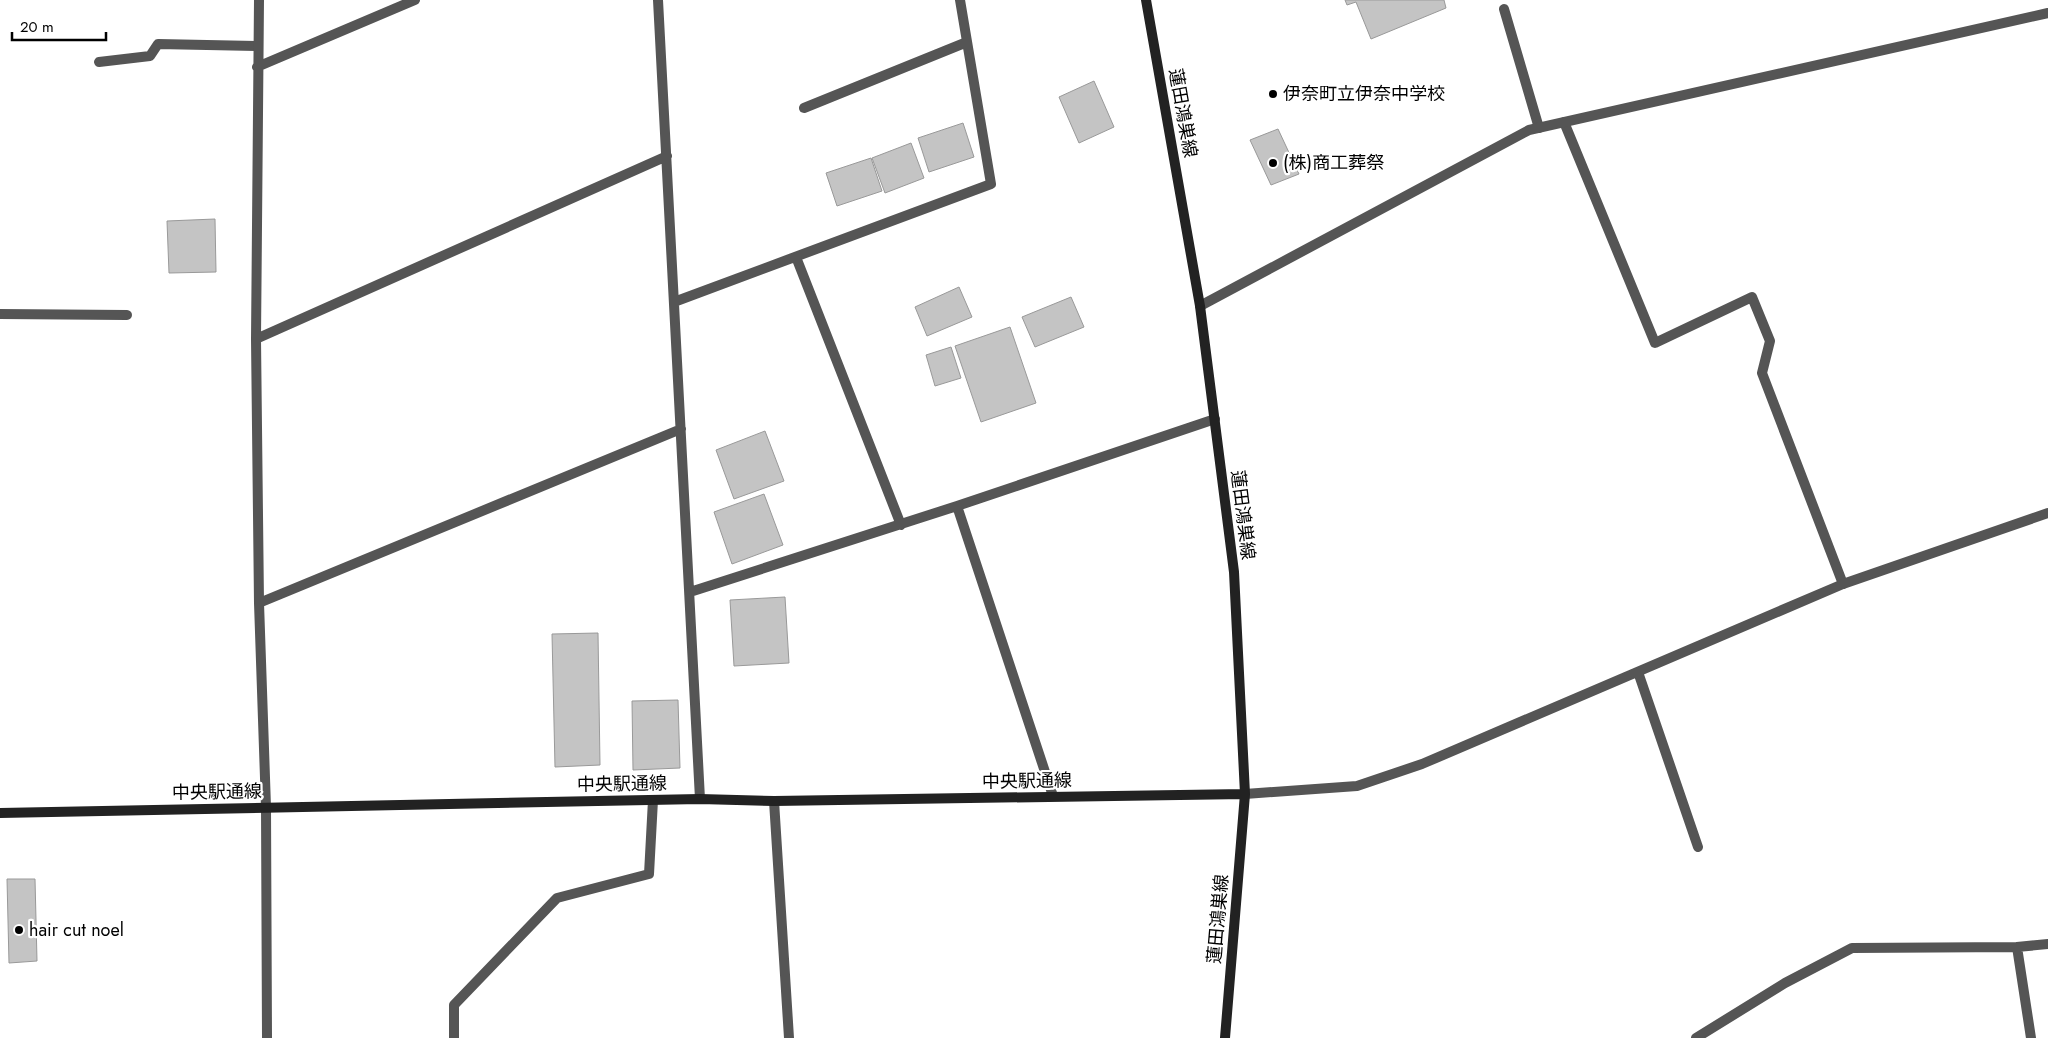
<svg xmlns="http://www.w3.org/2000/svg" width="2048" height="1038" viewBox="0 0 2048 1038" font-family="Jost,'Noto Sans JP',sans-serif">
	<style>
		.building { fill: #c4c4c4; stroke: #999 }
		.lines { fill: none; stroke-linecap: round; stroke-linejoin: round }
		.lane { stroke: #555; stroke-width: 10 }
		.street { stroke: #555; stroke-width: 10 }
		.secondary { stroke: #222; stroke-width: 10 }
		.poi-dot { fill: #000; stroke: #fff; stroke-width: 2 }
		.labels { text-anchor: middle; stroke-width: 4.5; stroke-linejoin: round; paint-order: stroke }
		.poi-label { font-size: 18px; fill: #000; stroke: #fff; text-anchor: start }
		.street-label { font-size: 18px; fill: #000; stroke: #fff }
	</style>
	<rect width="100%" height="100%" fill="#fff"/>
	<path class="building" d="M1345,0H1444L1446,8L1371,39L1356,2L1347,5Z
		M1094,81L1114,127L1079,143L1059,97Z
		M963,123L974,157L929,172L918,138Z
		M1278,129L1299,174L1271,185L1250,140Z
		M911,143L924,178L885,193L872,158Z
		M871,158L882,191L837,206L826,173Z
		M215,219L216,272L169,273L167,221Z
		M959,287L972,317L927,336L915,307Z
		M1071,297L1084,327L1035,347L1022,317Z
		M1010,327L1036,403L981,422L955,346Z
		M951,347L961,378L935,386L926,355Z
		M765,431L784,481L734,499L716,450Z
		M764,494L783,545L732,564L714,512Z
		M785,597L789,663L734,666L730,600Z
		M598,633L600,765L555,767L552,634Z
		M678,700L680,768L633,770L632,701Z
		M7,879H35L37,961L9,963Z"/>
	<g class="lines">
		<path class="lane" d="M1504,9L1539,128
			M99,62L150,56L158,44L257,46
			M1564,122L1655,343L1752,297L1770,341L1762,373L1843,584
			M454,1038V1005L557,898L649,874L653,800"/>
		<path class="street" d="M259,0L256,339L259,603L266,807L267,1038
			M658,0L700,799
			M257,67L415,0
			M804,108L967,42
			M796,257L901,525
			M674,302L991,184L960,0
			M1200,306L1529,130L2048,13
			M0,314L127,315
			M256,339L667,156
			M957,506L1053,796
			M690,592L957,506L1215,419
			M259,603L681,429
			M1638,672L1698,847
			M1245,794L1357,786L1422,764L1843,584L2048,513
			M774,801L789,1038
			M2017,947L2031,1038
			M1696,1038L1785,983L1852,948L2017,947L2048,944"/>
		<path class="secondary" d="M1146,0L1200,306L1234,572L1245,794L1225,1038
			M0,813L700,799L774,801L1245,794"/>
	</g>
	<g class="poi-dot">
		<circle cx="1273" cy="94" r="5"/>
		<circle cx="1273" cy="163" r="5"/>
		<circle cx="19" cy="930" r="5"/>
	</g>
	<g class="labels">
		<g class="poi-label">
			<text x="1283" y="100">伊奈町立伊奈中学校</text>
			<text x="1283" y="169">(株)商工葬祭</text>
			<text x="29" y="936">hair cut noel</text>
		</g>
		<g class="street-label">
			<text transform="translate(1183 113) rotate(80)" y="6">蓮田鴻巣線</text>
			<text transform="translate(1243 515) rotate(83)" y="6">蓮田鴻巣線</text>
			<text transform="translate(1027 781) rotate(-1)" y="6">中央駅通線</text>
			<text transform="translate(622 784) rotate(-1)" y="6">中央駅通線</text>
			<text transform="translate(217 792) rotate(-1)" y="6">中央駅通線</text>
			<text transform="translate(1218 919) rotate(-85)" y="6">蓮田鴻巣線</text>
		</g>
	</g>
	<path d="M12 32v8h94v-8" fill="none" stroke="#000000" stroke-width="2.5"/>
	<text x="20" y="32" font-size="15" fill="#000000" stroke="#ffffff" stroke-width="4" paint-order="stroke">20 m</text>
</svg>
